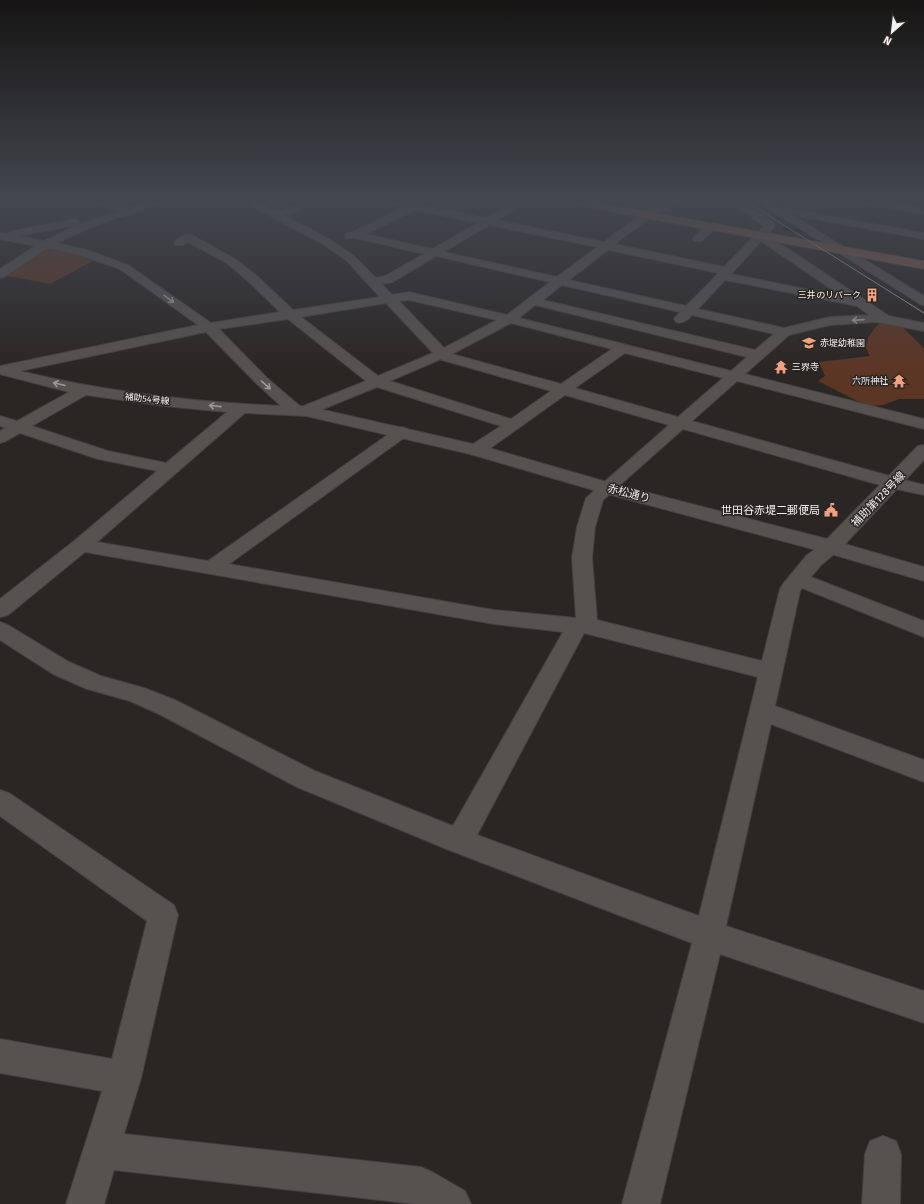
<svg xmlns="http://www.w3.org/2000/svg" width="924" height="1204" viewBox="0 0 924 1204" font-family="'Fira Sans','Noto Sans JP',sans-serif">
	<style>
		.green { fill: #5c3625 }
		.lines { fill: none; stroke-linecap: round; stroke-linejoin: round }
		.stream { stroke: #1e0200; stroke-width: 3 }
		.minor-casing { stroke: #444040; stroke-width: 2 }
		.tertiary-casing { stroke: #444040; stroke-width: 2 }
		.secondary-casing { stroke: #444040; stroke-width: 2 }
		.minor { fill: #565250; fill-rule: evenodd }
		.tertiary { fill: #565250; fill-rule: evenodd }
		.secondary { fill: #7b5a4a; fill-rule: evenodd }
		.tram { stroke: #a19e9c; stroke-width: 1 }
		.oneway { stroke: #9d9998 }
		.labels { text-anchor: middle; stroke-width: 3; stroke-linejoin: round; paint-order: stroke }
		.far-poi-label { font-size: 9px; fill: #f3f0ef; stroke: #2a2624; text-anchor: end }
		.far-street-label { font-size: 9px; fill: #f3f0ef; stroke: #2a2624 }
		.street-label { font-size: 11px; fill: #f3f0ef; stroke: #2a2624 }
		.poi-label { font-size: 11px; fill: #f3f0ef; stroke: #2a2624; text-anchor: end }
	</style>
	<rect width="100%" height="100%" fill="#2a2624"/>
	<path class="green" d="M50,248L98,258L50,284L3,275L43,249Z
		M880,322L900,325L924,348V399H899L883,405L867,406L818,381L825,376L819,362L870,356L866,348L868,337Z"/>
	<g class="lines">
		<path class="stream" d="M784,229L804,231"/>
		<g class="minor-casing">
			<path id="minor" d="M96,202H113L129,207L146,202H162L160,204L99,224L56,243L87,250L128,265L211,323L280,312L249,282L227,263L188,242L183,245H175L174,243C178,237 185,233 192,235L235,259L257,276L293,310L380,297L346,260L321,243L244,202H257L277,212L303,202H318L285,216L329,239L354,256L376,278L385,276L424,254L356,238H346L345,236L346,234L353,232L404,207L389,204L387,202H422V205L486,218L513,202H526L497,220L604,242L643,213L668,202H682L651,217L615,244L724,267L764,226L730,202H742L772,221L775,226L767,235L889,316L924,323V331L876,322L830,325L789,335L745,374L924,419V429L737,381L692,421L897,478L924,485V495L887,487L683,429L603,500L595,527L592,558L597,620L762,661L780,589L783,584L807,555L824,543L831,541L838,543L841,547L838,551L821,565L811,577L924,621V637L802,588L800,591L775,706L924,760V782L771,724L726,926L924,991V1023L720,954L660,1204H622L692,943L449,850L297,787L159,714L130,701L87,689L53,674L0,640V622L8,625L69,662L101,676L144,688L175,700L315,771L453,826L563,632L494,624L85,552L8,615L0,617V599L74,541L157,471L98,459L20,433L6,441L0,443V431L5,428L0,426V416L17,421L69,392L3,375L0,374V366L198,325L120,269L80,255L47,248L4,277L0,278V269L35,246L0,239V233L8,234L9,232L13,231L75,219L80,222L75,225L18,236L44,241L80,224L119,211L98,204ZM415,210L478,223L432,249L366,234ZM489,225L597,247L557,277L444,252ZM761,241L843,297L731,274ZM608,250L719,273L686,306L569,280ZM436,256L550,282L507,315L409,292L392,295L382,284L393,282ZM725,280L857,306L869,315L830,317L784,328L698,309ZM562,285L680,312L674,319L676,322C684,324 687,320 692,315L774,334L755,350L543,300ZM409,300L497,320L444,348L399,301ZM386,303L433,353L378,376L301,317ZM535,305L747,357L731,371L519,318ZM288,319L366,381L301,407L267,378L219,329ZM511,323L612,349L561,384L452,354ZM206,332L257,384L281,406C192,402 106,392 20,371ZM625,353L723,378L678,417L575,388ZM441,359L442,360L551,391L511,419L390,381ZM377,387L501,426L470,446L468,450L470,454L476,455L482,454L565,395L669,425L586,498L577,527L572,558L576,618L494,610L229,564L408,435L410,432L408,429L402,427L396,429L208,561L97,542L245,413L306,416ZM86,395L164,406L227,412L166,463L108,451L32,426ZM584,633L758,677L699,916L477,835Z
				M758,202H770L781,209L785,208L924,233V239L792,215L924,296V305L920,304Z
				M862,202H888L924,208V214L867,205Z
				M710,224L715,227L714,229L702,241H694L693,239L694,237L706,225Z
				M0,790L9,793L174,905L178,915L141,1078L124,1134L421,1167L434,1173L465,1191L471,1204H415L114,1170L104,1204H66L102,1091L0,1073V1039L112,1059L147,921L0,816Z
				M883,1136L896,1141L901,1154L900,1204H862L865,1154L870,1141Z"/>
		</g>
		<g class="tertiary-casing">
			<path id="tertiary" d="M296,406H306L482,446L614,484L827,539L918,446L924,445V460L845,544L924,567V581L824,552L600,492L470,454L306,416L290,414L288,411L290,408Z"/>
		</g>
		<g class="secondary-casing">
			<path id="secondary" d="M570,202H594L924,261V269L575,205Z"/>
		</g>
		<use href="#minor" class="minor"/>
		<use href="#tertiary" class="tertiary"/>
		<use href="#secondary" class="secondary"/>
		<path class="tram" d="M747,202L924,313"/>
	</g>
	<defs><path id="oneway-shaft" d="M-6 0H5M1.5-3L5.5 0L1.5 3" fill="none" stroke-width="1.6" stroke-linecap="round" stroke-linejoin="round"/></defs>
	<g class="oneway">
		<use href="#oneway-shaft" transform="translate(169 299) rotate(36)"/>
		<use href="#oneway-shaft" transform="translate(858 320) rotate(176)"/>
		<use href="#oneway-shaft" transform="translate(59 384) rotate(-166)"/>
		<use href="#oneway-shaft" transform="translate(266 385) rotate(41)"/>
		<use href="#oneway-shaft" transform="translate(215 406) rotate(-174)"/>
	</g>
	<linearGradient id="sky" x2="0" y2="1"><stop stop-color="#171514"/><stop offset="0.54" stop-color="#444750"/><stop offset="1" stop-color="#444750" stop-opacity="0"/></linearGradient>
	<rect width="924" height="371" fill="url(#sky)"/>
	<defs>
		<g id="building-bare" transform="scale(1.08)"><path d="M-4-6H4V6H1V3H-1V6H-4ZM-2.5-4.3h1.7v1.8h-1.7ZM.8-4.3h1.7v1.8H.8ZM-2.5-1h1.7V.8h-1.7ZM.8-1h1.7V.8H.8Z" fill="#f2a07f" stroke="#2a2624" stroke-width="2.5" paint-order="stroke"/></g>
		<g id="school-bare" transform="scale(1.08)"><path d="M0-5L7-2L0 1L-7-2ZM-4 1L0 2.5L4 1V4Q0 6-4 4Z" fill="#f2a07f" stroke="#2a2624" stroke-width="2.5" paint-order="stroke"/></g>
		<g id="temple-bare" transform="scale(1.08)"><path d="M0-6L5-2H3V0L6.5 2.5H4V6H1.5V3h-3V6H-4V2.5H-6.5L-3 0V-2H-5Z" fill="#f2a07f" stroke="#2a2624" stroke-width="2.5" paint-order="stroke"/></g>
		<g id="civic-bare" transform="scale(1.08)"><path d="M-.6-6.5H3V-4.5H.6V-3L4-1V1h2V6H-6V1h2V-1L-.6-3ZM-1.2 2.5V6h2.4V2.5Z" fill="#f2a07f" stroke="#2a2624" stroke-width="2.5" paint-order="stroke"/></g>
	</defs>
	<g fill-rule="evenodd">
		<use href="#building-bare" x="872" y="295"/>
		<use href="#school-bare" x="809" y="343"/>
		<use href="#temple-bare" x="781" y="367"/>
		<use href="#temple-bare" x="899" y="381"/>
		<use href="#civic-bare" x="831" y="510"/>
	</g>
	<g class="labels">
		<g class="far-poi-label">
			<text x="861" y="298">三井のリパーク</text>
			<text x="820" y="346" text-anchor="start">赤堤幼稚園</text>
			<text x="792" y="370" text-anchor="start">三界寺</text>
			<text x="888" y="384">六所神社</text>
		</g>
		<g class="far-street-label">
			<text transform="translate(147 399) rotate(6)" y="3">補助54号線</text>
		</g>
		<g class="street-label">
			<text transform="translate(629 493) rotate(15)" y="4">赤松通り</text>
			<text transform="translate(878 499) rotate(-46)" y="4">補助第128号線</text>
		</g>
		<g class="poi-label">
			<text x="820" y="514">世田谷赤堤二郵便局</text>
		</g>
	</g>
	<g transform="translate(892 32) rotate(208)" stroke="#2a2624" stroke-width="3" paint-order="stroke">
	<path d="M0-3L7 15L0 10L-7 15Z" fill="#f3f0ef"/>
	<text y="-6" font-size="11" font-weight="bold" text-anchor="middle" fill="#f3f0ef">N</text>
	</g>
</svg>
